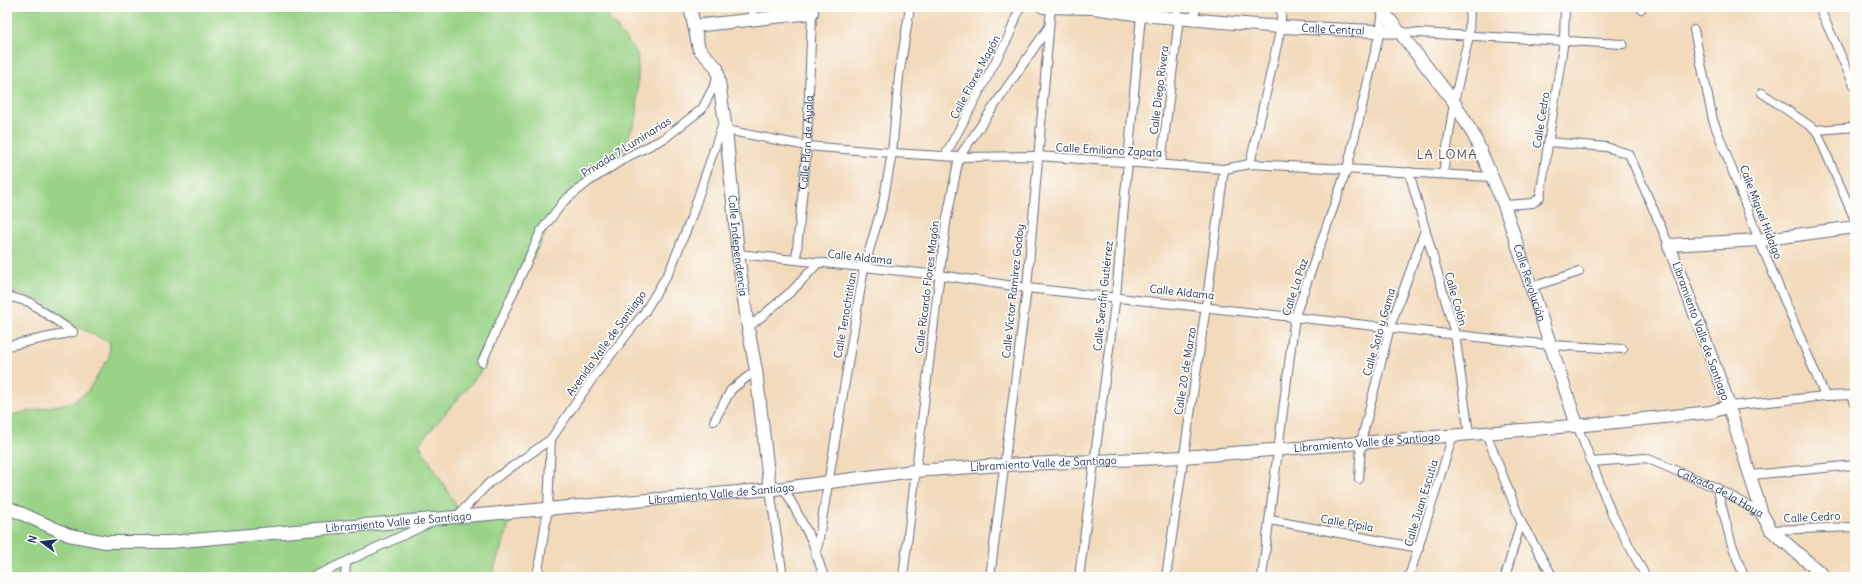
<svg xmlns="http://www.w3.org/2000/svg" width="1862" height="584" viewBox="0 0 1862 584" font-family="Delius,sans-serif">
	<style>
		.green { fill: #9ad387; stroke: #5a8172 }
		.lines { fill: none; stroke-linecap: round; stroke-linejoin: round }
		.street-casing { stroke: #666b7f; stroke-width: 10 }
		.secondary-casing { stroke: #666b7f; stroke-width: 14 }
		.street { stroke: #fff; stroke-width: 8 }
		.secondary { stroke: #fff; stroke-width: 12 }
		.labels { text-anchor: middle; stroke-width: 3.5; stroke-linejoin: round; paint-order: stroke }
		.street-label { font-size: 11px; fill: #1b2f5e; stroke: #fdfcf7 }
		.quarter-label { font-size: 13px; letter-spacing: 1px; fill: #5e5263; stroke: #fdfcf7 }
	</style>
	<rect width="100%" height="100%" fill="#fdfcf7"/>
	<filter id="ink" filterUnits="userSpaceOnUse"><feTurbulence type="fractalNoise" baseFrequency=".025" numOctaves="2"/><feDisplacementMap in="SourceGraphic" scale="8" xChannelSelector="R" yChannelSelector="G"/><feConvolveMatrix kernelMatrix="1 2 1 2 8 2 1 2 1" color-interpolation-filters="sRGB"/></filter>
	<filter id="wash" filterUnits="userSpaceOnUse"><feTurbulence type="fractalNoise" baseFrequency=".012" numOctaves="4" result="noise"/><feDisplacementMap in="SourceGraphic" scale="16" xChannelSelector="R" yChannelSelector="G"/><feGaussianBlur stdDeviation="0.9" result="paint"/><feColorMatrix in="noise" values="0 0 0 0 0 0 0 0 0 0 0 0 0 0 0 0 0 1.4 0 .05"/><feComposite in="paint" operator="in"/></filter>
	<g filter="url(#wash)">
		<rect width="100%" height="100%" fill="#f2dabb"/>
		<path class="green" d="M7,7H602L608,17L637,53L638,69L637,116L617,166L586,184L558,209L527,269L479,374L419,444L459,510L515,508L491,577H7V416L73,402L88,391L109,357L110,342L71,324L42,301L7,290Z"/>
	</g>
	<g filter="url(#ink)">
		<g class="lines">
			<g class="street-casing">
				<g id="street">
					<path d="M752,7L753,19"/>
					<path d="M1819,7L1855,87"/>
					<path d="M1641,9L1642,7"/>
					<path d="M1192,20L1197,7"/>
					<path d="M1694,30L1713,120L1759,240L1825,396"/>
					<path d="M1399,32L1623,44"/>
					<path d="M1762,93L1816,130"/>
					<path d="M726,130L807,146L892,153L959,157L1037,156L1224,169L1250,164L1492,177"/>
					<path d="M1816,130L1855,220"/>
					<path d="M1816,130L1855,127"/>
					<path d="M1549,142L1606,147L1629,154L1669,245"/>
					<path d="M945,156L1009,36L1020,7"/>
					<path d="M1161,164L1179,18L1176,7"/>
					<path d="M1250,164L1281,27V7"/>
					<path d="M1409,172L1455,334L1469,434"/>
					<path d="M1443,174L1454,102L1469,36L1470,7"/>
					<path d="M1504,205L1533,203L1540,197L1564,40L1565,7"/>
					<path d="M738,254L939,275L1027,288L1550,345L1623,349"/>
					<path id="s1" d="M796,260L807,146L812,13"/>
					<path d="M1531,287L1579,272"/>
					<path d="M7,296L29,302L73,332"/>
					<path d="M748,328L793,290L818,263"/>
					<path d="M7,346L73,332"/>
					<path d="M482,362L541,231L564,201L588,182L627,157L665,138L702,109L718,78"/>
					<path d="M1852,395L1855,404"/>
					<path d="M1729,406L1825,396L1855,395"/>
					<path d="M714,421L731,390L756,370"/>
					<path d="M1577,425L1611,512L1646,577"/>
					<path d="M1486,433L1521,522L1553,577"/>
					<path id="s2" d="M1591,462L1646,458L1717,488L1762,514"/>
					<path d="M1751,475L1855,465"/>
					<path d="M1359,479L1361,442L1390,327L1425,230"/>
					<path d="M784,488L812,541L824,577"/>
					<path d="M1717,488L1731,542L1744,577"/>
					<path d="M770,490L783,577"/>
					<path d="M457,516L489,483L551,439L595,375L644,313L670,270L690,221L723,123"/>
					<path d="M1270,520L1419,548"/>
					<path d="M1771,530L1855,527"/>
					<path d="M816,556L864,268L883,203L892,153L899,76L910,7"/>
					<path d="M313,577L434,521"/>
					<path d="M345,577L346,563"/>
					<path d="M537,577L548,508L551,439"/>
					<path d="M903,577L946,223L959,157L1048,28"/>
					<path d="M990,577L1027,288L1051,7"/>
					<path d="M1079,577L1116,296L1141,15"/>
					<path d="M1166,577L1206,306L1224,169"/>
					<path d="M1262,577L1295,316L1347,169L1380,31L1383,11"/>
					<path d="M1409,577L1453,435"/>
					<path d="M1505,577L1521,522"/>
				</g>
			</g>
			<g class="secondary-casing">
				<g id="secondary">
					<path id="s3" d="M690,7L699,49L717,68L726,130L738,254L748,328L756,370L770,490"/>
					<path id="s4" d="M1043,7L1094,8L1141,15L1281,27L1399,32"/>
					<path id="s5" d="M1380,7L1454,102L1474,136L1504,205L1577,425"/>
					<path d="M694,26L812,13V7"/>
					<path id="s6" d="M7,507L69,535L106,542H170L784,488L914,471L1003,465L1183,457L1596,424L1711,412L1729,406"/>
					<path d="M1825,577L1771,530L1762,514L1724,391L1669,245L1759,240L1855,227"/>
				</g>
			</g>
			<use href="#street" class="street"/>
			<use href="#secondary" class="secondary"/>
		</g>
	</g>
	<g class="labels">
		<g class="street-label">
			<text dy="4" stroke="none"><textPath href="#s4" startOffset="291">Calle Central</textPath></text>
			<text transform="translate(975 77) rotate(-62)" y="4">Calle Flores Magón</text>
			<text transform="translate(1159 90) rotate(-83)" y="4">Calle Diego Rivera</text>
			<text transform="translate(1541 120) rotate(-81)" y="4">Calle Cedro</text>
			<text dy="4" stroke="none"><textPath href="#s1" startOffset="118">Calle Plan de Ayala</textPath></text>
			<text transform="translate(626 147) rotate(-32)" y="4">Privada 7 Luminarias</text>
			<text transform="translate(1109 150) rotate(3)" y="4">Calle Emiliano Zapata</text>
			<text transform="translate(1761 212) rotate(69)" y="4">Calle Miguel Hidalgo</text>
			<text dy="4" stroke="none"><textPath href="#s3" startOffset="248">Calle Independencia</textPath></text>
			<text transform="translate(860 257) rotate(6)" y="4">Calle Aldama</text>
			<text dy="4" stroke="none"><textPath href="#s5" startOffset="317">Calle Revolución</textPath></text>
			<text transform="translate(927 287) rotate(-83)" y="4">Calle Ricardo Flores Magón</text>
			<text transform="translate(1295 287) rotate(-72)" y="4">Calle La Paz</text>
			<text transform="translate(1013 291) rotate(-84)" y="4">Calle Víctor Ramírez Godoy</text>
			<text transform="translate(1182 292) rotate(6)" y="4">Calle Aldama</text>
			<text transform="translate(1103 296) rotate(-84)" y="4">Calle Serafín Gutiérrez</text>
			<text transform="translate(1456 299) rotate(74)" y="4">Calle Colón</text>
			<text transform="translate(845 315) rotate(-80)" y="4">Calle Tenochtitlan</text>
			<text transform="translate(1701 331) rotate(70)" y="4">Libramiento Valle de Santiago</text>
			<text transform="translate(1379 332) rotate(-74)" y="4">Calle Soto y Gama</text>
			<text transform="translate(606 343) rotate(-54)" y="4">Avenida Valle de Santiago</text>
			<text transform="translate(1185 371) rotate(-81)" y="4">Calle 20 de Marzo</text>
			<text dy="4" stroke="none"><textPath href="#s6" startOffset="1371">Libramiento Valle de Santiago</textPath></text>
			<text dy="4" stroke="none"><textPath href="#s6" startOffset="1047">Libramiento Valle de Santiago</textPath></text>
			<text dy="4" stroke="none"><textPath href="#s6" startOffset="723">Libramiento Valle de Santiago</textPath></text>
			<text dy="4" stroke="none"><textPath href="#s2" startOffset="137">Calzada de la Hoya</textPath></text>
			<text transform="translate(1421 503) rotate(-73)" y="4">Calle Juan Escutia</text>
			<text transform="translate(1812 517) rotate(-3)" y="4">Calle Cedro</text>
			<text dy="4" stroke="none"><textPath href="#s6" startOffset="399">Libramiento Valle de Santiago</textPath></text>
			<text transform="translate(1347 523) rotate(10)" y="4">Calle Pípila</text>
		</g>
		<g class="quarter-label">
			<text x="1447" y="159">LA LOMA</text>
		</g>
	</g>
	<rect width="1862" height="584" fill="none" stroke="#fdfcf7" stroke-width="24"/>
	<g transform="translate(42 542) rotate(285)" stroke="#fdfcf7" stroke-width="3" paint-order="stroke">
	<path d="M0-3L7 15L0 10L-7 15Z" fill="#1b2f5e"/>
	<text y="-6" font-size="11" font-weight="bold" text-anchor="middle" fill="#1b2f5e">N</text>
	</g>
</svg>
